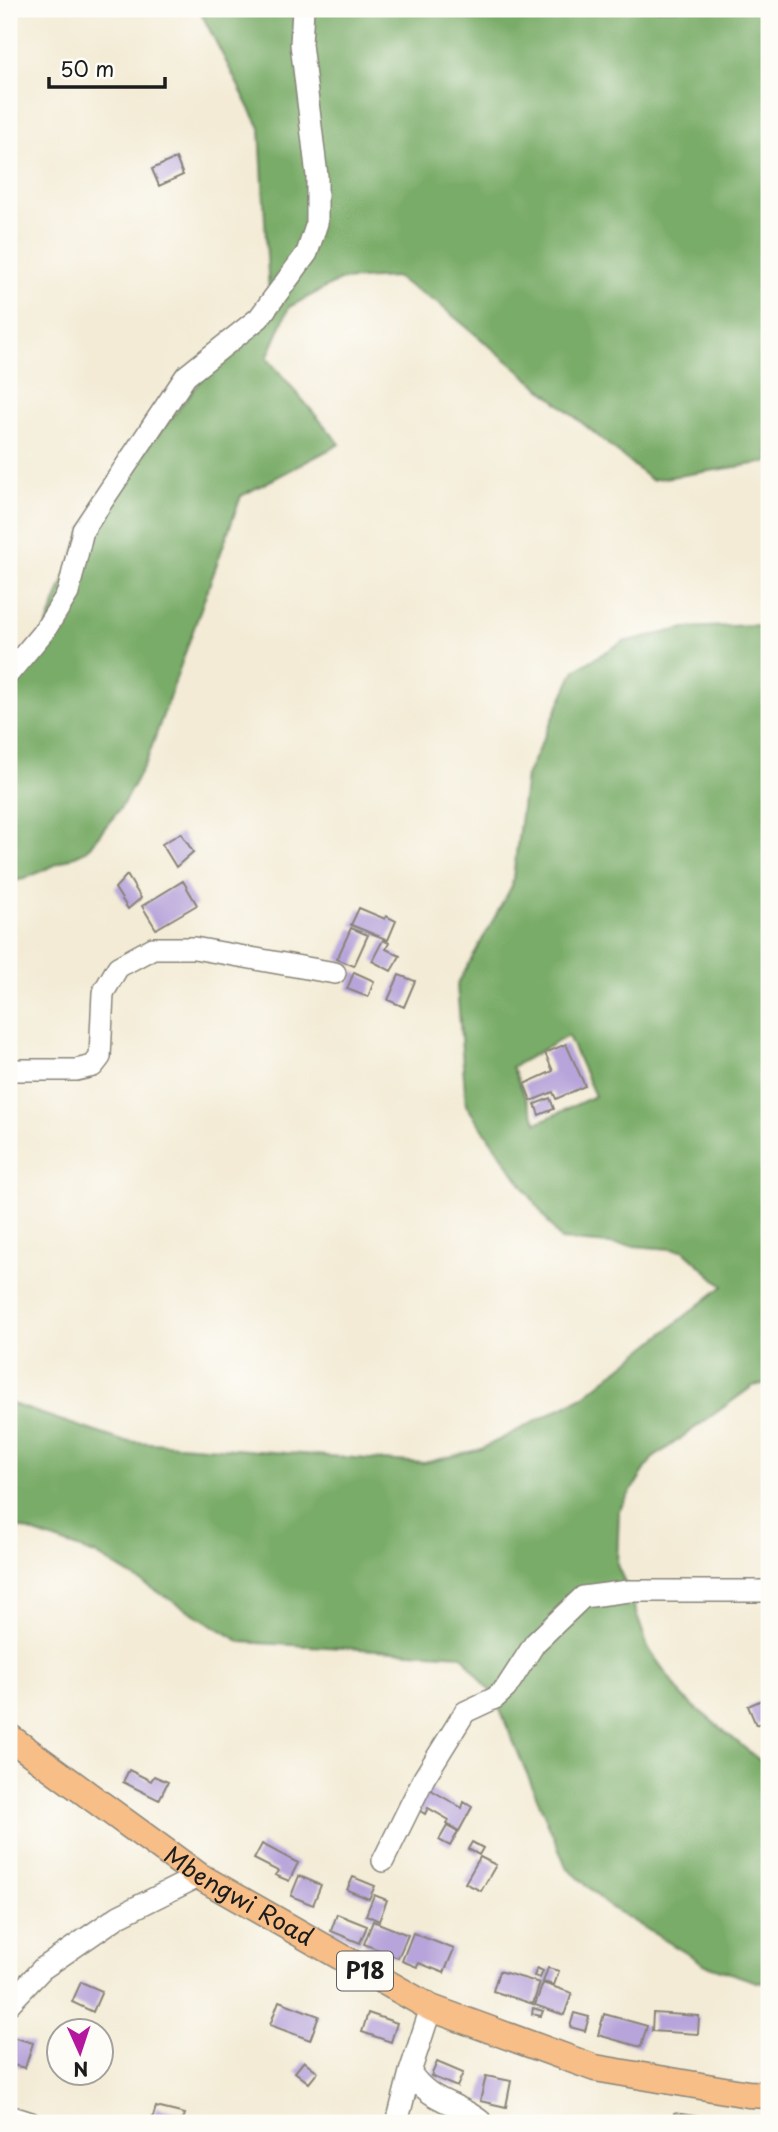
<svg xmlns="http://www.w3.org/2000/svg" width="778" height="2132" viewBox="0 0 778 2132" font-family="'Playpen Sans',sans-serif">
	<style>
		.forest { fill: #79ac68; stroke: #4a6442; stroke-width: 2; fill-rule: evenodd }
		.building { fill: #b7a4da }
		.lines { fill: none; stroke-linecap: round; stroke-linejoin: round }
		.minor-casing { stroke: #888478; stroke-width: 24 }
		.major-casing { stroke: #888478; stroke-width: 29 }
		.minor { stroke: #fff; stroke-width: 21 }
		.major { stroke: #f7be88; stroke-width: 26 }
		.labels { text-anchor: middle; stroke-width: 7; stroke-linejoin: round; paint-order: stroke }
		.shield { fill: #fdfcf7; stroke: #605f5e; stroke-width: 2 }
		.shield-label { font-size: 23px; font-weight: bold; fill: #1c1c1c }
		.street-label { font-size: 24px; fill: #1c1c1c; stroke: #fdfcf7 }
	</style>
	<rect width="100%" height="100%" fill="#fdfcf7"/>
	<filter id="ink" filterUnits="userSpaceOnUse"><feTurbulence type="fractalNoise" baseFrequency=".0143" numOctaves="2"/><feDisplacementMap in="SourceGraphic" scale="14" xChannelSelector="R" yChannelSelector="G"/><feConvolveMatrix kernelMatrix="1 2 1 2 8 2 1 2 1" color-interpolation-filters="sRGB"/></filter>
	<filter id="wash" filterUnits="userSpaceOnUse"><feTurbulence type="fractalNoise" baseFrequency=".00686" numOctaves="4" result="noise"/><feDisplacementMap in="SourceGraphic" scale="28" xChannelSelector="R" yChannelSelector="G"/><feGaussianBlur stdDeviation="1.57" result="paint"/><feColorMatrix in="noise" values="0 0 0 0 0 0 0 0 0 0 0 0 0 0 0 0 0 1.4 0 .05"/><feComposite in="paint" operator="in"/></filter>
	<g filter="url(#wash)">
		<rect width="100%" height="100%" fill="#f3ebd5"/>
		<path class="forest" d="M199,9H769V462L651,480L440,305L395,277L340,280L289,307L267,358L340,444L241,496L147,760L120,809L86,851L24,879L9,882V673L45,630L83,530L269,294L260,128Z
			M752,625L769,628V1383L753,1386L652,1459L619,1510L617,1565L629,1591L648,1648L684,1698L769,1768V1981L757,1982L706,1965L607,1905L566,1866L495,1698L462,1655L241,1642L95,1554L9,1524V1403L123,1441L424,1463L481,1449L583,1397L723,1286L683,1250L561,1240L466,1105L457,985L512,886L526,776L575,670L623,642L686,628ZM568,1036L595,1096L537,1123L512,1067Z"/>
		<g id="blocks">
			<path class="building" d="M176,158L183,175L159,186L152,169Z
				M181,833L193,852L176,867L162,844Z
				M127,875L141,898L128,909L115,888Z
				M183,881L197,905L156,929L142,906Z
				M359,908L385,919L386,916L396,921L388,940L351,925Z
				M351,928L368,935L354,966L337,959Z
				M383,940L389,943L386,949L400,956L391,971L372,961Z
				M354,972L374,981L368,997L347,989Z
				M399,975L415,981L404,1007L388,1000Z
				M566,1044L585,1086L556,1099L553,1092L531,1101L524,1084L553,1071L545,1053Z
				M550,1098L554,1109L539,1115L535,1104Z
				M766,1698L769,1705V1719L756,1725L748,1706Z
				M129,1770L151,1781L154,1776L168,1782L159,1800L123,1782Z
				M426,1787L462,1808L464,1802L472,1807L459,1831L447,1824L449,1820L428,1808L425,1814L414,1807Z
				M447,1826L458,1832L450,1846L439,1840Z
				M472,1842L483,1848L479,1855L468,1849Z
				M262,1844L298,1863L289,1881L275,1875L278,1871L254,1859Z
				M480,1857L496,1865L481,1891L465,1883Z
				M299,1876L321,1885L313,1905L291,1896Z
				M353,1877L375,1886L369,1899L347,1890Z
				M374,1895L387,1900L379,1921L366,1915Z
				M337,1914L367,1926L360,1943L331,1931Z
				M373,1921L408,1935L398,1958L364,1944Z
				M413,1933L454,1949L444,1973L419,1963L417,1967L402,1961Z
				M537,1968L543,1971L540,1978L534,1976Z
				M548,1968L559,1971L554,1985L543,1982Z
				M499,1971L540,1983L533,2004L493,1991Z
				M81,1982L102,1991L93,2012L72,2002Z
				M543,1983L572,1993L564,2015L535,2005Z
				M279,2001L319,2016L310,2040L270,2025Z
				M533,2008L543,2011L541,2016L532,2014Z
				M368,2013L397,2023L391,2042L362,2032Z
				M574,2013L589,2017L585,2031L570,2027Z
				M653,2013L699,2016L698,2034L652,2031Z
				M604,2014L647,2026L641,2047L598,2035Z
				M12,2037L33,2043L25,2068L9,2064V2048Z
				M304,2061L318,2072L309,2083L295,2072Z
				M437,2062L463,2073L457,2087L431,2076Z
				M486,2076L511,2081L506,2107L480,2101Z
				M156,2107L185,2114L182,2123H151Z
				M674,2113L717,2119V2123H672Z"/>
		</g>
	</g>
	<g filter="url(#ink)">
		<use href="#blocks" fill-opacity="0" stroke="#888478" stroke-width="2"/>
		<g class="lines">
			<g class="minor-casing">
				<path id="minor" d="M9,673L45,630L68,593L83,530L186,376L259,318L307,253L317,223V176L301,44L303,9
					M9,1070H76L93,1066L100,1057L103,993L118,967L153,948H194L335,973
					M383,1861L424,1778L465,1712L495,1698L506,1688L535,1643L583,1597L629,1591H769
					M9,2004L42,1969L119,1916L199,1876
					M431,2008L410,2072C431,2104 458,2101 483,2123
					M9,2116L31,2123
					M397,2123L410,2072"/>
			</g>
			<g class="major-casing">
				<g id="major">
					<path id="s1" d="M9,1737L199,1876L431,2008L595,2068L748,2094L769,2095"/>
				</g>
			</g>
			<use href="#minor" class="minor"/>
			<use href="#major" class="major"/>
		</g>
	</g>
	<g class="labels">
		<rect class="shield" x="337" y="1951.5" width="56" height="39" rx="5"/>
		<g class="shield-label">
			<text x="365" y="1979">P18</text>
		</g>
		<g class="street-label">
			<text dy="8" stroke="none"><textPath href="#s1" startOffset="280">Mbengwi Road</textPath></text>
		</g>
	</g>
	<rect width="778" height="2132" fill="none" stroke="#fdfcf7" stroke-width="35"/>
	<g transform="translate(80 2052) rotate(177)"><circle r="33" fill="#fdfcf7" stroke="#a3a29f" stroke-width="2"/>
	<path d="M0-5L12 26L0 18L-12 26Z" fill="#b5179e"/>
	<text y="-10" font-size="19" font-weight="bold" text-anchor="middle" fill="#1c1c1c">N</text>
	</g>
	<path d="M49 77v10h116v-10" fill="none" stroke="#1c1c1c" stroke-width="3.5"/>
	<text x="60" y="77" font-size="21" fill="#1c1c1c" stroke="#fdfcf7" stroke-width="5" paint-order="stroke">50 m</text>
</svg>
